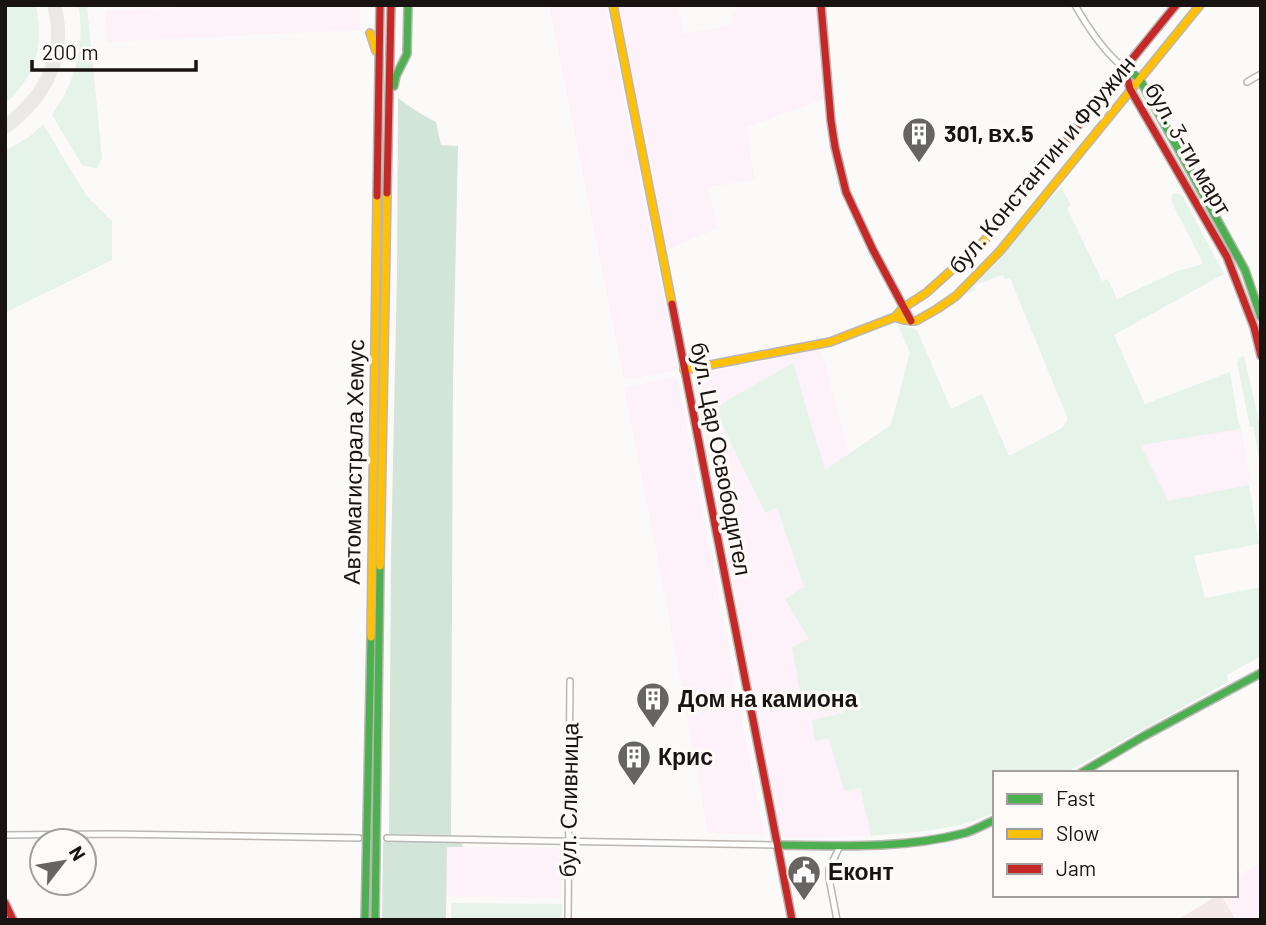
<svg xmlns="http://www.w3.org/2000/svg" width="1266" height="925" viewBox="0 0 1266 925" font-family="Barlow,sans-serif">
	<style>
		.commercial { fill: #fdf1fa }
		.education { fill: #f4e9e9 }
		.green { fill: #e5f3e9 }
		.forest { fill: #d2e5d8 }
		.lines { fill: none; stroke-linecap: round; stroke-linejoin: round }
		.taxiway { stroke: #eae9e8; stroke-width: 14 }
		.street-casing { stroke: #bab6b4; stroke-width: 8 }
		.fast-casing { stroke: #bab6b4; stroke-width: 10 }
		.slow-casing { stroke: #bab6b4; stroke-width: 10 }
		.jam-casing { stroke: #bab6b4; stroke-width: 10 }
		.street { stroke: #fffefe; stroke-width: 5 }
		.fast { stroke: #4caf50; stroke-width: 7 }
		.slow { stroke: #ffc107; stroke-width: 7 }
		.jam { stroke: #c62828; stroke-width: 7 }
		.labels { text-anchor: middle; stroke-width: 7; stroke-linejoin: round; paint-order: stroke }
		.poi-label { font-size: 23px; font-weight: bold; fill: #191411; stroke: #fdfaf8; text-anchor: start }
		.street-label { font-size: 23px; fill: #191411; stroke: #fdfaf8 }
	</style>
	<rect width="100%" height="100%" fill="#fcfaf9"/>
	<path class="commercial" d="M231,5H360V30L107,42L105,11Z
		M549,5H605L678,370L624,380Z
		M618,5H678L683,34L731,25L735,9L743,5H825L833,96L747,127L754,180L708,187L718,228L667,250Z
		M821,349L849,453L765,513L777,508L804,588L810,639L801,697L838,691L843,713L815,740L829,737L844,791L860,787L871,836L781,838L693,376Z
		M677,377L764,835L708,833L665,596L624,388Z
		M1241,429L1251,481L1249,485L1168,501L1141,444Z
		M447,847L561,848V898L447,897Z
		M1261,862V920H1237L1222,895H1236V877Z"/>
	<path class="education" d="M1218,895H1221L1236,920H1177Z"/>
	<path class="green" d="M5,5H36C44,46 37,75 5,104Z
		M78,5H87L102,158L97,169L82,165L52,115C75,82 86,45 78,5Z
		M1139,78L1245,270L1261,318V325L1254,327L1235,275L1130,89Z
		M43,124L86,195L112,221V260L5,313V151L29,137Z
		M1061,187L1071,205L1067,208L1102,281L1108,279L1117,299L1177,271L1197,266L1203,263L1171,201L1172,195L1175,193L1182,195L1224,274L1114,335L1145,404L1230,372L1238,421L1241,429L1141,445L1168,501L1249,485L1259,544L1194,556L1205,598L1261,587V656L1227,675L1228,682L1065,773H995V812C959,831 910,832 871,836L860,788L844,791L829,738L815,741L812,720L843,713L838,691L801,698L792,647L809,639L785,599L804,587L777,508L765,513L714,408L793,363L825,470L891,425L910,352L897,324L917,330L951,409L982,394L1009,456L1062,428L1067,421V417L1010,278L1005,279L1003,275L974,285L976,290L964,295L997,263L1033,217Z
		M1244,356L1261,430V469L1253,427H1250L1237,363L1240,357Z
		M451,903L562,904L561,920H451Z"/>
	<path class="forest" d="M398,98L416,111L436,122L441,145L458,146L453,380L451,835L389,834L391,558L397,272Z
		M461,841L463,847H447L446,920H382L383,842Z"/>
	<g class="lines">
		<path class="taxiway" d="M5,127C45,97 68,56 54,5"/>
		<g class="street-casing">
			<path id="street" d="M1075,5C1088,28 1104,52 1125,69
				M1247,82L1261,74
				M5,835L110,834L359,838
				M387,838L778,845
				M568,920L570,681
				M837,920L829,878V869L840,846"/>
		</g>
		<g class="fast-casing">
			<path id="fast" d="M1126,69L1139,78L1245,270L1261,317
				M394,86L396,76L407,54L408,5
				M1081,773L1144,736L1261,673
				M778,845C840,846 905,849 965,833C975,830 985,824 995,820
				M365,920L371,637
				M375,920L380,566"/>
		</g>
		<g class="slow-casing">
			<path id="slow" d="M613,5L672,304
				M370,33L376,51
				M895,317L904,320L916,321L937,309L956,296L1000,251L1200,5
				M684,370L830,342L895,317L903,308L926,293L984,241L994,229
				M380,566L387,193
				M371,637L377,196"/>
		</g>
		<g class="jam-casing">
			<path id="jam" d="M821,5L831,121L835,147L846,192L873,250L911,321
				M1125,69L1130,89L1227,257L1254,327L1261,356
				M387,193L391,5
				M377,196L380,5
				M994,229L1176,5
				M672,304L792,920
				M5,903L13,920"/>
		</g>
		<use href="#street" class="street"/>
		<use href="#fast" class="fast"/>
		<use href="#slow" class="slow"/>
		<use href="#jam" class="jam"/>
	</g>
	<defs>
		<g id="building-pin" transform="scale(1.75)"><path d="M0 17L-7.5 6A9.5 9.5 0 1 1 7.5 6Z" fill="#686462" stroke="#fdfaf8"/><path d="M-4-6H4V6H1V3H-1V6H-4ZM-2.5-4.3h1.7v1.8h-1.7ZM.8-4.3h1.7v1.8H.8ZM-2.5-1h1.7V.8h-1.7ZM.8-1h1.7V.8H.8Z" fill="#fff"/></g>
		<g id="civic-pin" transform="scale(1.75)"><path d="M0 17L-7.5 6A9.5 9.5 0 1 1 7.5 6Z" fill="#686462" stroke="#fdfaf8"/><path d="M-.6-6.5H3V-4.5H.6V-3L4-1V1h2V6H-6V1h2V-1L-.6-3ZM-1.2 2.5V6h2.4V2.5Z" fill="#fff"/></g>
	</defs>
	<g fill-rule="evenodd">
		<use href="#building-pin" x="919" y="134"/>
		<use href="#building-pin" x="653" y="699"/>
		<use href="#building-pin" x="634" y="757"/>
		<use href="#civic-pin" x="804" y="872"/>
	</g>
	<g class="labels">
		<g class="poi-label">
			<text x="944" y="142">301, вх.5</text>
			<text x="678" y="707">Дом на камиона</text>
			<text x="658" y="765">Крис</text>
			<text x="828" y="880">Еконт</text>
		</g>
		<g class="street-label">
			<text transform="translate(1188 149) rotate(60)" y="8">бул. 3-ти март</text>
			<text transform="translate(1042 165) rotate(-50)" y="8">бул. Константин и Фружин</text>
			<text transform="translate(721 459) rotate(79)" y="8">бул. Цар Освободител</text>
			<text transform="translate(354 462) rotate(-89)" y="8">Автомагистрала Хемус</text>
			<text transform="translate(569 800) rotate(-89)" y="8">бул. Сливница</text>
		</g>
	</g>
	<rect width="1266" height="925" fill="none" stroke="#191411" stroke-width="14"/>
	<rect x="993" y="771" width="245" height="126" fill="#fdfaf8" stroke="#a29e9c" stroke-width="2"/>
	<rect x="1007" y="794" width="35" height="10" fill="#4caf50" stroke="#a29e9c" stroke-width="2"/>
	<text x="1056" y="806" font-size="21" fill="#191411">Fast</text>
	<rect x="1007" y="829" width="35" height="10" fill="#ffc107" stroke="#a29e9c" stroke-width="2"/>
	<text x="1056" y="841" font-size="21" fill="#191411">Slow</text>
	<rect x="1007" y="864" width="35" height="10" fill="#c62828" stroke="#a29e9c" stroke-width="2"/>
	<text x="1056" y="876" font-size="21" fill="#191411">Jam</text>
	<g transform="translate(63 862) rotate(59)"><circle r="33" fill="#fdfaf8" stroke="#a29e9c" stroke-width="2"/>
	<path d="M0-5L12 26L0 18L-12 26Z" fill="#686462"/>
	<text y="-10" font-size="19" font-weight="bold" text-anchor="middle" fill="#191411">N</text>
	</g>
	<path d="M32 60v10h164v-10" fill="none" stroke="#191411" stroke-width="3.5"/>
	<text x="42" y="60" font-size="21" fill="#191411" stroke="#fdfaf8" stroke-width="5" paint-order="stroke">200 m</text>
</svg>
